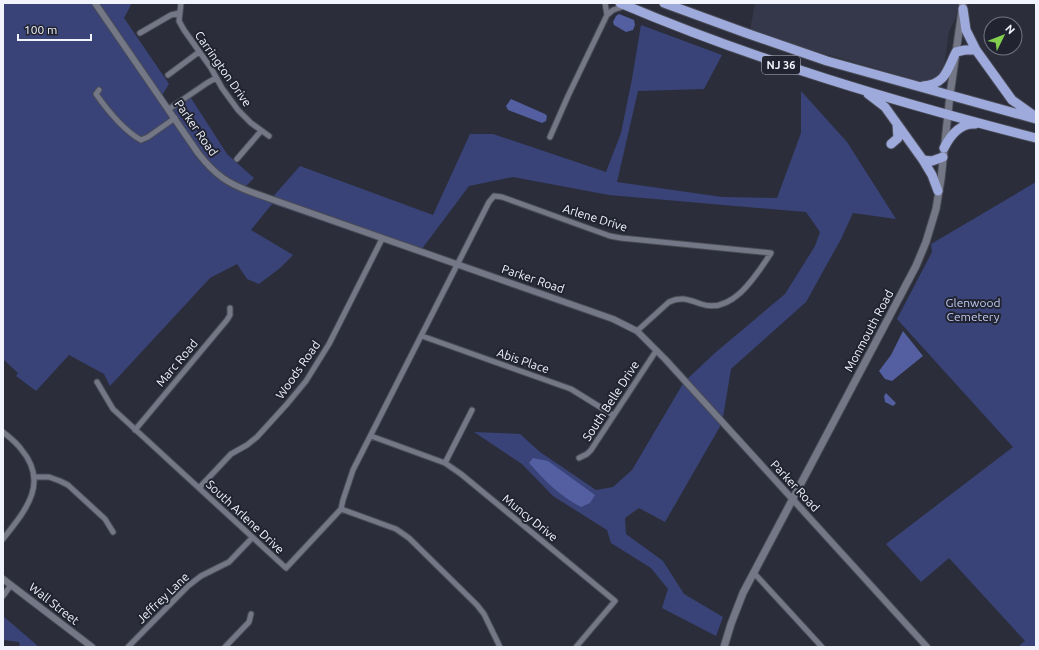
<svg xmlns="http://www.w3.org/2000/svg" width="1039" height="650" viewBox="0 0 1039 650" font-family="Ubuntu,sans-serif">
	<style>
		.built { fill: #34384a }
		.green { fill: #394378 }
		.water { fill: #535fa1 }
		.lines { fill: none; stroke-linecap: round; stroke-linejoin: round }
		.minor-casing { stroke: #494b56; stroke-width: 7 }
		.tertiary-casing { stroke: #494b56; stroke-width: 8 }
		.secondary-casing { stroke: #494b56; stroke-width: 9 }
		.trunk-casing { stroke: #494b56; stroke-width: 11 }
		.minor { stroke: #747886; stroke-width: 5 }
		.tertiary { stroke: #747886; stroke-width: 6 }
		.secondary { stroke: #747886; stroke-width: 7 }
		.trunk { stroke: #9eaadc; stroke-width: 9 }
		.labels { text-anchor: middle; stroke-width: 4; stroke-linejoin: round; paint-order: stroke }
		.shield { fill: #212430; stroke: #b3b6bf; stroke-width: 1 }
		.shield-label { font-size: 11px; font-weight: bold; fill: #f1f4fc }
		.street-label { font-size: 12px; fill: #f1f4fc; stroke: #212430 }
		.park-label { font-size: 12px; fill: #c2ccf2; stroke: #212430 }
	</style>
	<rect width="100%" height="100%" fill="#2b2e3a"/>
	<path class="built" d="M755,3H958L956,17L949,31L944,68L940,79L923,82L808,49L753,30L751,29V25Z"/>
	<path class="green" d="M3,3H132L124,18L169,84L161,97L169,109L189,95L227,154L254,178L243,189L271,199L300,166L433,215L470,134H493L606,172L621,133L632,79L641,25L722,55L704,89L638,91L617,182L722,197L777,198L801,133V91L847,142L896,219L853,213L841,239L806,302L731,369L722,423L665,522L639,508L625,518L626,534L663,561L684,594L723,617L716,636L662,608L668,589L651,568L611,543L607,530L553,496L522,464L474,432L520,434L540,452L596,490L613,487L632,470L684,382L716,352L785,294L815,246L820,232L806,212L609,195L513,177L469,186L418,254L272,204L251,230L293,255L280,268L259,284L247,279L237,264L210,278L110,386L104,374L69,355L36,391L16,376L18,373L3,359Z
		M1036,182V647H1018L1025,641L949,558L921,582L886,544L1013,447L897,319L932,252L931,244Z
		M3,616L39,647H20L19,642L3,640Z"/>
	<path class="water" d="M619,14L634,20L635,25L633,30L626,32L614,25L613,22L616,16Z
		M511,99L545,114L547,116L546,121L542,123L508,110L506,106Z
		M903,331L923,356L892,381L885,379L879,371L891,355Z
		M886,393L896,403L893,406L885,402L884,396Z
		M533,458L548,461L595,495L590,503L581,507C560,496 545,481 529,463Z"/>
	<g class="lines">
		<g class="minor-casing">
			<path id="minor" d="M181,3L179,21L184,30L211,68L222,88L238,110L251,123L269,136
				M605,3L607,15
				M140,33L171,15L179,13
				M168,75L199,52
				M99,90L96,94C108,111 123,130 141,140L148,137L175,118
				M169,109L207,83L216,78
				M550,137L568,96L607,15L613,10L625,6
				M237,159L261,131
				M422,336L571,389L613,415
				M97,382L113,409L286,568
				M135,430L227,320L230,315V308
				M3,432C9,437 16,442 21,449C50,483 25,511 3,539
				M371,436L445,463L461,474L615,601
				M579,458L587,454L591,450L656,351
				M445,463L472,410
				M34,477H49L60,481L68,485L105,519L113,532
				M199,488L231,454L247,445L257,437L287,404L306,381L329,344L382,239
				M341,509L396,529L409,538L477,605L484,614L500,647
				M286,568L341,509L343,500L353,470L489,202L494,196L502,197L610,236L621,238L771,253C757,274 733,315 701,304C689,300 681,296 669,302L637,331
				M754,573L822,647
				M3,596L11,585
				M128,647L188,586L201,576L229,562L252,538
				M225,647L249,622L251,614
				M576,647L615,601"/>
		</g>
		<g class="tertiary-casing">
			<path id="tertiary" d="M95,3L198,153C215,175 228,184 254,193L613,319L637,331L665,359L927,647
				M3,579L92,647"/>
		</g>
		<g class="secondary-casing">
			<path id="secondary" d="M724,647L731,624L743,593L916,266L926,242L936,209L941,179L950,95L963,3"/>
		</g>
		<g class="trunk-casing">
			<path id="trunk" d="M620,3C754,60 895,102 1036,138
				M664,3L746,33L827,61L1036,119
				M963,9L966,30L976,50L1012,100L1033,115
				M923,86C946,84 947,70 956,52L965,50H976
				M868,94L885,107L923,160L932,161L943,157
				M891,144L898,138L897,124
				M944,148C950,136 960,123 975,124
				M923,160L932,175L938,191"/>
		</g>
		<use href="#minor" class="minor"/>
		<use href="#tertiary" class="tertiary"/>
		<use href="#secondary" class="secondary"/>
		<use href="#trunk" class="trunk"/>
	</g>
	<g class="labels">
		<rect class="shield" x="762" y="56" width="38" height="18" rx="3"/>
		<g class="shield-label">
			<text x="781" y="69">NJ 36</text>
		</g>
		<g class="street-label">
			<text transform="translate(223 69) rotate(55)" y="4">Carrington Drive</text>
			<text transform="translate(196 128) rotate(55)" y="4">Parker Road</text>
			<text transform="translate(595 218) rotate(17)" y="4">Arlene Drive</text>
			<text transform="translate(533 279) rotate(19)" y="4">Parker Road</text>
			<text transform="translate(869 331) rotate(-62)" y="4">Monmouth Road</text>
			<text transform="translate(523 361) rotate(19)" y="4">Abis Place</text>
			<text transform="translate(177 363) rotate(-50)" y="4">Marc Road</text>
			<text transform="translate(298 370) rotate(-55)" y="4">Woods Road</text>
			<text transform="translate(611 401) rotate(-57)" y="4">South Belle Drive</text>
			<text transform="translate(795 486) rotate(47)" y="4">Parker Road</text>
			<text transform="translate(245 517) rotate(43)" y="4">South Arlene Drive</text>
			<text transform="translate(530 518) rotate(39)" y="4">Muncy Drive</text>
			<text transform="translate(163 598) rotate(-44)" y="4">Jeffrey Lane</text>
			<text transform="translate(54 604) rotate(38)" y="4">Wall Street</text>
		</g>
		<g class="park-label">
			<text x="973" y="307">Glenwood<tspan x="973" dy="14">Cemetery</tspan></text>
		</g>
	</g>
	<rect width="1039" height="650" fill="none" stroke="#f1f4fc" stroke-width="8"/>
	<g transform="translate(1003 36) rotate(47)"><circle r="19" fill="#212430" stroke="#747782"/>
	<path d="M0-3L7 15L0 10L-7 15Z" fill="#83d04e"/>
	<text y="-6" font-size="11" font-weight="bold" text-anchor="middle" fill="#f1f4fc">N</text>
	</g>
	<path d="M18 34v6h73v-6" fill="none" stroke="#f1f4fc" stroke-width="2"/>
	<text x="24" y="34" font-size="12" fill="#f1f4fc" stroke="#212430" stroke-width="3" paint-order="stroke">100 m</text>
</svg>
